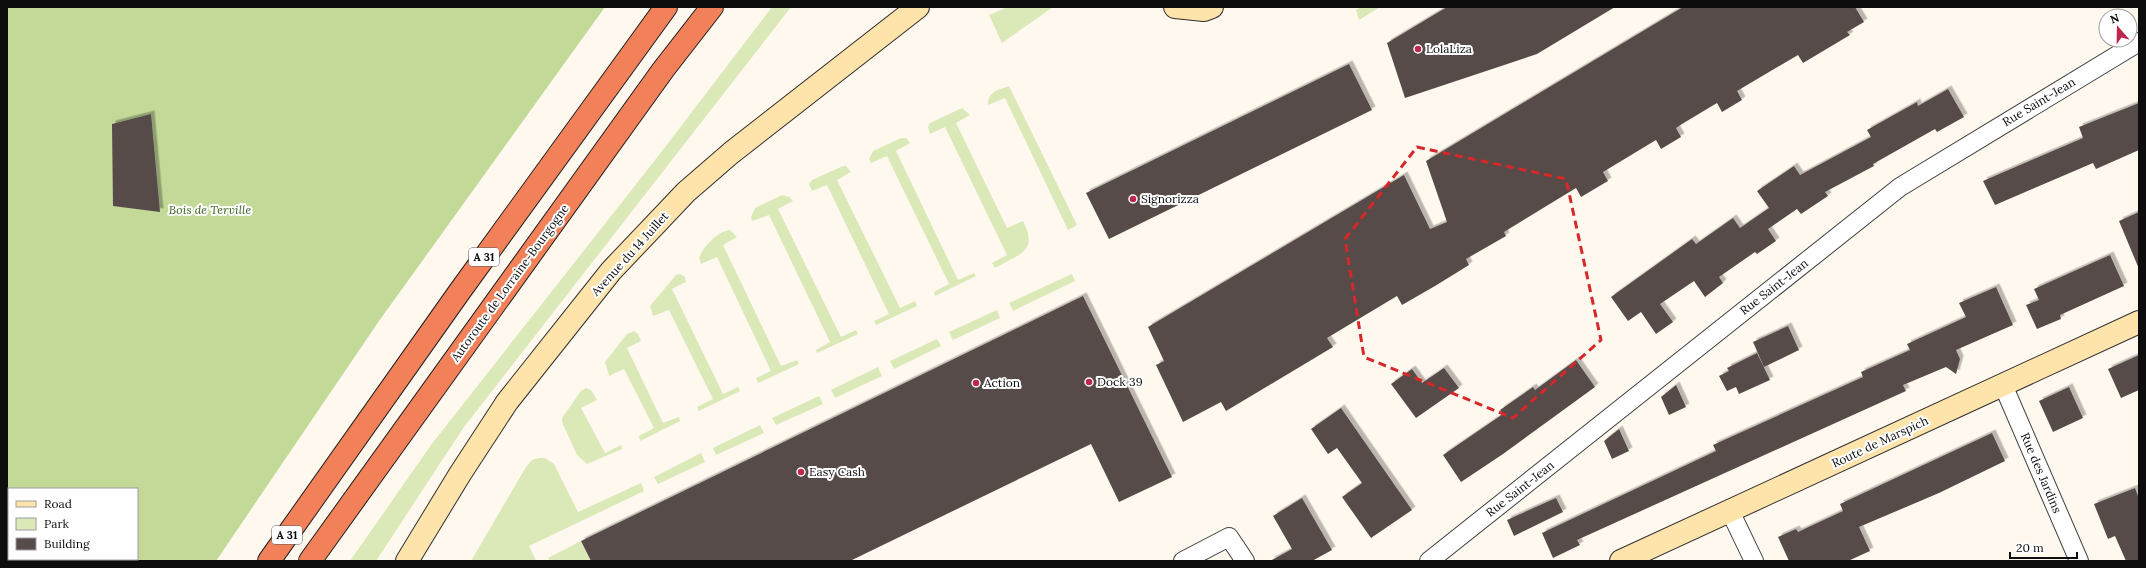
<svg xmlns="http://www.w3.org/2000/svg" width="2146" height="568" viewBox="0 0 2146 568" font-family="Lora,serif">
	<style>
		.green { fill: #dbe9b8 }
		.forest { fill: #c2d998; fill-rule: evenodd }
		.building { fill: #564c4a; filter: url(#shadow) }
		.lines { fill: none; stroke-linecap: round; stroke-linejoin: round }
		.street-casing { stroke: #404040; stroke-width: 20 }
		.secondary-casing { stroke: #2f2f2f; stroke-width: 24 }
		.highway-casing { stroke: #1e1e1e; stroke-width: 24 }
		.street { stroke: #fff; stroke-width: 18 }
		.secondary { stroke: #fee4aa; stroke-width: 22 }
		.highway { stroke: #f28159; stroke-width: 22 }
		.marked { fill: none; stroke: #d62828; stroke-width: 3; stroke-dasharray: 8 5; stroke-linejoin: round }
		.poi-dot { fill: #bc274b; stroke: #fff; stroke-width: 1.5 }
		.labels { text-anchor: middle; stroke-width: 4; stroke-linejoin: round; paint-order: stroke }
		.shield { fill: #fff; stroke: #565656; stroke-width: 1 }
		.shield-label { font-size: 11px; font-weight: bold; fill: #0d0d0d }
		.poi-label { font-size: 12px; fill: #0d0d0d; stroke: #fff; text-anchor: start }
		.street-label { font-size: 12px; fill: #0d0d0d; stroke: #fff }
		.park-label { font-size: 12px; font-style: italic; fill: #3a641e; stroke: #fff }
	</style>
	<defs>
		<filter id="shadow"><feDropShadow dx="3.5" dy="-3.5" stdDeviation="0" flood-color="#0004"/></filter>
	</defs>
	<rect width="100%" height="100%" fill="#fff8ee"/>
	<path class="green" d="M772,7H791L464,427L376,561H350L431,445L659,155Z
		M1008,7H1053L1002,43L989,15Z
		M1361,7H1380L1359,20L1356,10Z
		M1009,86L1077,225L1068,230L1005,98L988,105C988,91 998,90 1009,86Z
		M962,108L970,115L956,123L1007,228L1023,221C1039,252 1019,254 995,268L992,263L1007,255L945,127L930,134L928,127L930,123Z
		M901,138H906L910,143L896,151L958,280L974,273L976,276L935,296L934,292L949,284L887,156L871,163L869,159L873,151Z
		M843,166H846L851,172L837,180L900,308L915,301L917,306L876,325L874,321L889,314L827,185L812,191L809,184L812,180Z
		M782,195L789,197L793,201L778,209L841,337L856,330L858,334L817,353L816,350L830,342L769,215L752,221L751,217L755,208Z
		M730,230L737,237L723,245L781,366L797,360L799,364L758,383L756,378L771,371L717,257L701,264L699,258C703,247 718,231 730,230Z
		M680,274L685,277L686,282L672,289L723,394L738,387L740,391L699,411L697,407L713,399L669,310L653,316L650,306L676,275Z
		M1072,274L1075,281L1013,311L1009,303Z
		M997,310L1000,318L953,340L949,332Z
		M634,331L638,334L641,341L627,348L663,423L679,417L680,421L640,441L639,436L654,428L624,369L609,376L605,362L627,334Z
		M937,339L941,346L894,369L890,361Z
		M878,367L882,376L835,398L831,390Z
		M586,388L591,390L597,400L581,408L605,453L621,445L622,449L587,464L577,455L562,422V418L581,391Z
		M819,396L823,404L776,425L772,418Z
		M760,425L764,433L716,455L713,448Z
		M701,453L705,462L658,484L654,477Z
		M539,458H545L554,464L578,512L641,483L644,491L529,546L536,561H471L526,467L532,460Z
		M581,541L591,561H550L548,558Z"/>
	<path class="forest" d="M7,7H605L379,321L216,561H7ZM9,489H137V559H9Z"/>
	<path class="building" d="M1447,7H1615L1537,54L1405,98L1387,43Z
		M1683,7H1855L1864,22L1847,32L1850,35L1803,63L1798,55L1737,91L1742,100L1722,112L1717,103L1682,124L1676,128L1681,137L1661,149L1656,140L1603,172L1608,181L1581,197L1576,188L1504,232L1506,236L1466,259L1469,265L1435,286L1402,305L1397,296L1327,338L1333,347L1226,411L1221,402L1183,422L1156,365L1164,361L1148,327L1404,175L1430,229L1447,222L1426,161Z
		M1349,64L1372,110L1109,239L1086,193Z
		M1948,89L1964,117L1937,132L1935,129L1873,164L1874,166L1825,192L1828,196L1801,214L1797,209L1768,229L1776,241L1757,254L1755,252L1719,277L1723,283L1705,297L1694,281L1660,304L1673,322L1656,334L1641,312L1628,321L1611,297L1692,239L1696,244L1733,218L1740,228L1769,208L1757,191L1794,166L1800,175L1871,137L1867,130L1917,102L1918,106Z
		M2139,103V150L2096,169L2093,163L1995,205L1983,181L2083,138L2079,127Z
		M151,114L160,212L113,206L112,124Z
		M2139,212V269L2119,221Z
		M2110,255L2124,286L2060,315L2061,319L2037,329L2026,305L2039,300L2034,289Z
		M1996,287L2013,325L1956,350L1960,359L1956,374L1946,367L1903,385L1906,391L1577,540L1580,545L1553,558L1542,533L1716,451L1713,445L1863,377L1861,372L1910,350L1907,344L1966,317L1959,303Z
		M1083,296L1172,477L1119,502L1091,444L850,561H591L581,541Z
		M1788,326L1799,350L1764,367L1753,342Z
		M1757,353L1770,380L1739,394L1736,387L1727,391L1719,376L1729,371L1727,368Z
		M2139,355V390L2121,398L2108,369Z
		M1576,360L1595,387L1503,454L1461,482L1443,455L1503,414L1500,410L1533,387L1535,390Z
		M1444,368L1459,388L1416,418L1391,384L1412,369L1422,383Z
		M1676,385L1686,407L1669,415L1661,397Z
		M2069,387L2083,418L2053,432L2039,401Z
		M1341,408L1412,510L1371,538L1342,497L1362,483L1337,448L1328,454L1311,429Z
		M1619,429L1629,451L1612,459L1604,441Z
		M1992,433L2005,461L1939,493L1859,527L1870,551L1848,561H1789L1778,537L1796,529L1798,532L1843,511L1840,504Z
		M2135,488L2139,499V561H2126L2115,536L2108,539L2094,504Z
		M1302,498L1332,550L1312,561H1270L1292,549L1273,516Z
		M1556,498L1563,512L1514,536L1507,520Z"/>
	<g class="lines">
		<g class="street-casing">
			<path id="street" d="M2003,385L2079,561
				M1730,511L1754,561
				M1183,561L1229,537L1245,561
				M1429,561L1900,187L2139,42"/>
		</g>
		<g class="secondary-casing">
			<path id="secondary" d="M1175,7L1204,10L1212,7
				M407,561L460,474L507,402L611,271L686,192L731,153L918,7
				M1621,561L2139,322"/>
		</g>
		<g class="highway-casing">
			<path id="highway" d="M269,561L460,291L666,7
				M310,561L663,70L712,7"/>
		</g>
		<use href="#street" class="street"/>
		<use href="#secondary" class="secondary"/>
		<use href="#highway" class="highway"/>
	</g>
	<path class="marked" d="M1417,147L1566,179L1601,340L1513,418L1364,357L1345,239Z"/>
	<g class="poi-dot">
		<circle cx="1418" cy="49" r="4"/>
		<circle cx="1133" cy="199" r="4"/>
		<circle cx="1089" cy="382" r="4"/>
		<circle cx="976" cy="383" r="4"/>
		<circle cx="801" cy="472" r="4"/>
	</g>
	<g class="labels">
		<g class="shield">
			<rect x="469" y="248" width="30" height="18" rx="3"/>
			<rect x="272" y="526" width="30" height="18" rx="3"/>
		</g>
		<g class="shield-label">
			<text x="484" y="261">A 31</text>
			<text x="287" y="539">A 31</text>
		</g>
		<g class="poi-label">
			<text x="1426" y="53">LolaLiza</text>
			<text x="1141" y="203">Signorizza</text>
			<text x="1097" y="386">Dock 39</text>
			<text x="984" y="387">Action</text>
			<text x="809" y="476">Easy Cash</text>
		</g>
		<g class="street-label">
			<text transform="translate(2039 102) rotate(-31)" y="4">Rue Saint-Jean</text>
			<text transform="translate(630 254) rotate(-48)" y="4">Avenue du 14 Juillet</text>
			<text transform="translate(510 283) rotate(-54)" y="4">Autoroute de Lorraine-Bourgogne</text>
			<text transform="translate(1774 287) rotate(-38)" y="4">Rue Saint-Jean</text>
			<text transform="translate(1880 442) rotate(-25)" y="4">Route de Marspich</text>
			<text transform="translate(2041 473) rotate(67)" y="4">Rue des Jardins</text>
			<text transform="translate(1520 489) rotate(-38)" y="4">Rue Saint-Jean</text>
		</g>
		<g class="park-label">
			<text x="210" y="214">Bois de Terville</text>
		</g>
	</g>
	<rect width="2146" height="568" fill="none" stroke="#0d0d0d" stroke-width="16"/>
	<rect x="8" y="488" width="130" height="72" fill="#ffffff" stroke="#9e9e9e"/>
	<rect x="16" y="501" width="20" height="6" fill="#fee4aa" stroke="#9e9e9e"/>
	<text x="44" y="508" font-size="12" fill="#0d0d0d">Road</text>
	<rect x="16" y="518" width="20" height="12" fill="#dbe9b8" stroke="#9e9e9e"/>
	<text x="44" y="528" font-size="12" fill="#0d0d0d">Park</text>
	<rect x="16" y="538" width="20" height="12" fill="#564c4a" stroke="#9e9e9e"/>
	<text x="44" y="548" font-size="12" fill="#0d0d0d">Building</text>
	<g transform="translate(2118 28) rotate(340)"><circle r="19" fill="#ffffff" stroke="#9e9e9e"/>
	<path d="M0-3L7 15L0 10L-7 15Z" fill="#bc274b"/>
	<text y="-6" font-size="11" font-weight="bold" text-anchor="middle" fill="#0d0d0d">N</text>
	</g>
	<path d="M2010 552v6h67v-6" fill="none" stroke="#0d0d0d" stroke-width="2"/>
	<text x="2016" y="552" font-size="12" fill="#0d0d0d" stroke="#ffffff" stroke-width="3" paint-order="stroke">20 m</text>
</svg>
